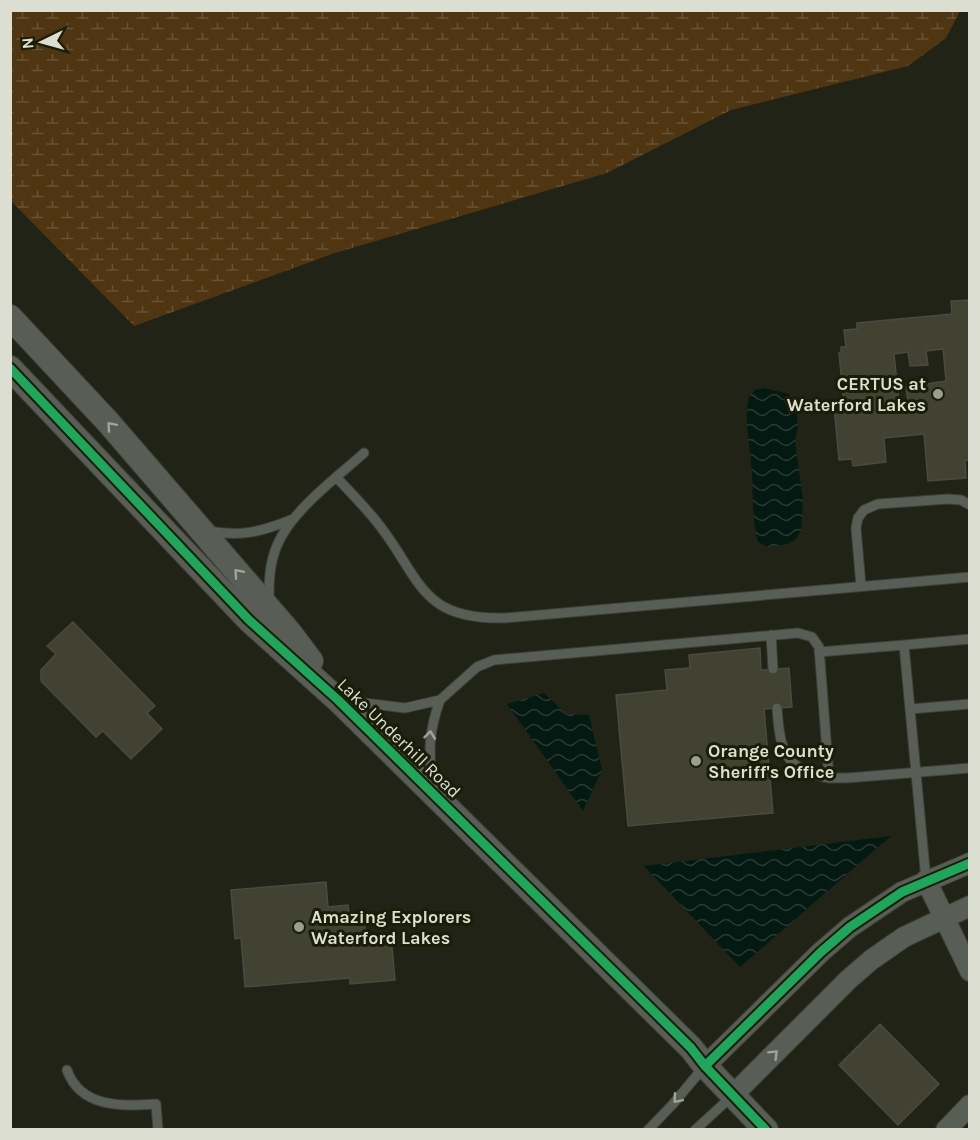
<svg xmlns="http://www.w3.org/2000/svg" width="980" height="1140" viewBox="0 0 980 1140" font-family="Karla,sans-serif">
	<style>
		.wetland { fill: url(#wetland-marsh) }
		.water { fill: url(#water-waves) }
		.building { fill: #424232; stroke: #4a4a40; stroke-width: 1.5; fill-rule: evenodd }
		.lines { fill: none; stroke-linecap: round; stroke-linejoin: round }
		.service-casing { stroke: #3d4035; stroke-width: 11 }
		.minor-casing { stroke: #3d4035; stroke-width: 22 }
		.tertiary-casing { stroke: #3d4035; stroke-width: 26 }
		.service { stroke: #585e56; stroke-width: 9 }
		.minor { stroke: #585e56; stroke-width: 20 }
		.tertiary { stroke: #585e56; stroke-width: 24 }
		.cycleway-casing { stroke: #1a1e07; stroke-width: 13 }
		.cycleway { stroke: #20a55d; stroke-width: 9 }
		.oneway { stroke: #a0a499 }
		.poi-dot { fill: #9a9d8f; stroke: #1a1e07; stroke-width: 2 }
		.labels { text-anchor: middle; stroke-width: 6; stroke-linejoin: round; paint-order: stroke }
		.poi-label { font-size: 18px; font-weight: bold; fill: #dbded0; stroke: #1a1e07; text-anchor: start }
		.street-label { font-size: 18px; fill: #dbded0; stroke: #1a1e07 }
	</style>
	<defs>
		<pattern id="wetland-marsh" width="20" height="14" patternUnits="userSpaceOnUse" patternTransform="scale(1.5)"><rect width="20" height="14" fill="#4f3512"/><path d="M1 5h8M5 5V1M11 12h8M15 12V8" fill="none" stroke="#685233"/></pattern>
		<pattern id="water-waves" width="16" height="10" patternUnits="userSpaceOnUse" patternTransform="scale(1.5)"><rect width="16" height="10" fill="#041911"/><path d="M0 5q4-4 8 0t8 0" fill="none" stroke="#283a33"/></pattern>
	</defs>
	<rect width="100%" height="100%" fill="#202316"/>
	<path class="wetland" d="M10,11L11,10L960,11L946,38L908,66L731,110L607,173L335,253L134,326L11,201Z"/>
	<path class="water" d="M765,388L789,394L796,410L798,426L795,442L803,501L801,530L796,539L787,544L768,547L758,542C751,516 754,489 751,462C749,439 744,418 749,396L755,390Z
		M544,693L566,714L589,715L602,770L583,811L507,704Z
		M891,836L740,967L644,866Z"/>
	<path class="building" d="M970,300V460L965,461L966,478L928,481L924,434L884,438L886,462L853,466L852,459L839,460L834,406L844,405L839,353H841V347H846L844,330L857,329V323L952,314L951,301ZM943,349L946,381L906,387L908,402L899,403L894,354L908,352L910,366L928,365L926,351Z
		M73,622L155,706L147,713L162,729L131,759L103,731L96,737L41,681V670L56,654L47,646Z
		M760,648L761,670L789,668L792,707L764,709L773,813L628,826L616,695L667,690L665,670L690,668L689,655Z
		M326,882L328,907L348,905L350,919L364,918L366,938L391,936L395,980L350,984V978L245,987L241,938L235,939L231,890Z
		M880,1024L939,1084L898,1125L839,1065Z"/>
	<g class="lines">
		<g class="service-casing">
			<path id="service" d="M337,478C352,494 367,509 380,526C422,581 421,620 505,618L970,577
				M208,531C242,537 261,532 293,519
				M861,586L856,528L858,518L864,510L878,504L948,499L961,500L970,505
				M269,601C269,586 269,569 274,554C285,515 334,480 364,453
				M771,635L773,669
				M904,645L970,639
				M819,652L904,645L926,880
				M440,700L477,667L494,660L798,633L812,637L819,647L829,778H847L970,768
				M348,701L405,708L440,700C428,734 429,750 432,785
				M777,708C780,750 784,770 829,778
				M910,709L970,704
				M67,1070C81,1109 123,1106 156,1104L158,1130
				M648,1130L673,1104L703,1068
				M695,1130L731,1097"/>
		</g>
		<g class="minor-casing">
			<path id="minor" d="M926,880L970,971
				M705,1066L821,952L850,927L902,892L970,863
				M733,1095L849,979L871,960L904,937L970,906
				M946,1130L970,1105"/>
		</g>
		<g class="tertiary-casing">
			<path id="tertiary" d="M10,317L108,422L290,633L311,661
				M10,368L249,620L338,700L691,1048L705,1066L766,1130"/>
		</g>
		<use href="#service" class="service"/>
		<use href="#minor" class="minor"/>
		<use href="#tertiary" class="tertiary"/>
		<g class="cycleway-casing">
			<path id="cycleway" d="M10,368L249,620L338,700L691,1048L705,1066L766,1130
				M705,1066L821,952L850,927L902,892L970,863"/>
		</g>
		<use href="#cycleway" class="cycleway"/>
	</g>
	<defs><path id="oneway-chevron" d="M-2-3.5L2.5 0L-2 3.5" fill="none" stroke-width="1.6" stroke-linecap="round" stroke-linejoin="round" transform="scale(1.5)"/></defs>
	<g class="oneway">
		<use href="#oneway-chevron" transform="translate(111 426) rotate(-131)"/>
		<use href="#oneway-chevron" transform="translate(238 573) rotate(-131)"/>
		<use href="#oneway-chevron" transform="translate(430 735) rotate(-83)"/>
		<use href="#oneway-chevron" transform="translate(774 1054) rotate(-45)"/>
		<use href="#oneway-chevron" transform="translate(677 1099) rotate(131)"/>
	</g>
	<g class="poi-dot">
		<circle cx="938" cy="394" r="6"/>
		<circle cx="696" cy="761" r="6"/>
		<circle cx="299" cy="927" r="6"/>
	</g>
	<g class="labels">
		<g class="poi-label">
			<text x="926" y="390" text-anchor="end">CERTUS at<tspan x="926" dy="21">Waterford Lakes</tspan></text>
			<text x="708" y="757">Orange County<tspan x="708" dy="21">Sheriff's Office</tspan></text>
			<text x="311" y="923">Amazing Explorers<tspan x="311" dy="21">Waterford Lakes</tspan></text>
		</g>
		<g class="street-label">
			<text transform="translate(399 738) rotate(44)" y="6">Lake Underhill Road</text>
		</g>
	</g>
	<rect width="980" height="1140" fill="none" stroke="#dbded0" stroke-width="24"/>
	<g transform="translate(42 42) rotate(265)" stroke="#1a1e07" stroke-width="4.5" paint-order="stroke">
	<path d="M0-4.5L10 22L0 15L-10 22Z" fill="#dbded0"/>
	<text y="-9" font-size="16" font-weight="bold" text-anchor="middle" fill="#dbded0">N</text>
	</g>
</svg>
